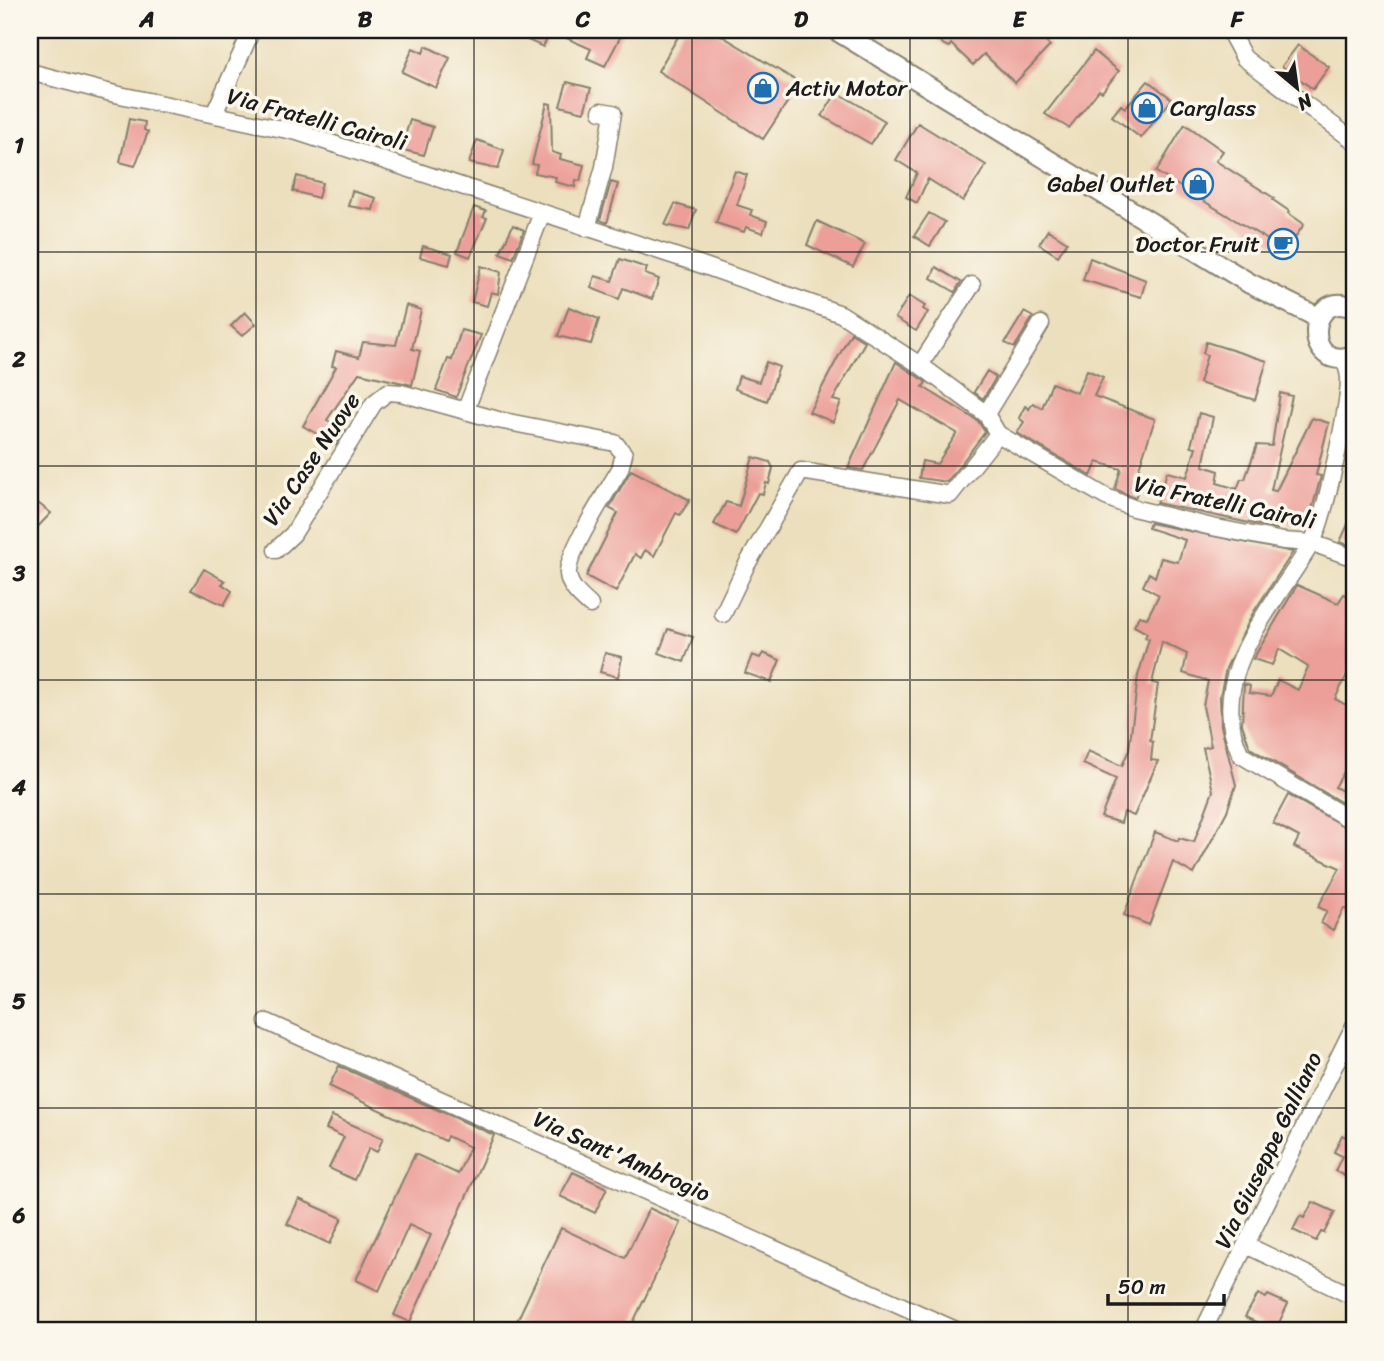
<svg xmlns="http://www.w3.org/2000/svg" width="1384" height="1361" viewBox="0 0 1384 1361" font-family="Sriracha,sans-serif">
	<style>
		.building { fill: #ec9e98 }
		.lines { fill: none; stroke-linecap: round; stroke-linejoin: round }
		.minor-casing { stroke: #847e6c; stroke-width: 19 }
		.major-casing { stroke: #847e6c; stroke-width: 23 }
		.minor { stroke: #fff; stroke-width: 16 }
		.major { stroke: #fff; stroke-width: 19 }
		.grid { fill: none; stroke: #1c1c1c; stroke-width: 2; stroke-opacity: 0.55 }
		.labels { text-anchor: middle; stroke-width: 7; stroke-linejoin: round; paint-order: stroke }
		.poi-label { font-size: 23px; fill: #1c1c1c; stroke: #fbf7ec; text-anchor: start }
		.street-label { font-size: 23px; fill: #1c1c1c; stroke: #fbf7ec }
		.neatline { fill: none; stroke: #1c1c1c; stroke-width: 2.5 }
		.grid-label { font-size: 23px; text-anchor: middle; font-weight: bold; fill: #1c1c1c }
	</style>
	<rect width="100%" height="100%" fill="#fbf7ec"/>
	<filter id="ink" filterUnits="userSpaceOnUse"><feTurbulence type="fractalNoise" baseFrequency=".0143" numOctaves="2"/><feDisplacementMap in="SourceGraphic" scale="14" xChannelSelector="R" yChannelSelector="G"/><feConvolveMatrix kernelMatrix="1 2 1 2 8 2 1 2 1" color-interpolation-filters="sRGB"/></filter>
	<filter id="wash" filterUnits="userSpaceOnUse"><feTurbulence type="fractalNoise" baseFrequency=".00686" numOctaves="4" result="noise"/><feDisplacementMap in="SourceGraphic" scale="28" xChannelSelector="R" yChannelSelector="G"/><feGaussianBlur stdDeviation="1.57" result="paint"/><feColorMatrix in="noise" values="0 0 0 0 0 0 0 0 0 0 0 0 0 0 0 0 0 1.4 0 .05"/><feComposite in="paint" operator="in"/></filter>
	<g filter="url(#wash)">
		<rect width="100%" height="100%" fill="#ecdfbd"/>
		<g id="blocks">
			<path class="building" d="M506,30H624L605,66L587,58L591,49L551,31L543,47Z
				M682,30H712L800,83L763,139L658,71Z
				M928,30H1033L1050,46L1015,83L984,54L973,65L951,44L949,47L944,45Z
				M1298,45L1329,67L1313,89L1282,66Z
				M426,46L450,58L436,88L402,72L413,48L423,53Z
				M1094,51L1119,71L1102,92L1099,90L1069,128L1045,114Z
				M1148,81L1172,99L1141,138L1112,116L1121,105L1125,108Z
				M567,82L591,88L584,112L560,106Z
				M837,92L885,121L871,144L822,116Z
				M547,103L551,104L552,152L561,155L560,159L584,165L580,181L576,180L575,187L555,182L556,177L535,173L537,165L532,164Z
				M129,119L145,122L144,130L148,132L135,166L120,162Z
				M410,120L433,127L424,155L395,148L398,134L405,136Z
				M918,123L986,165L963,201L928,179L917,203L906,197L917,173L896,160Z
				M1185,124L1223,151L1216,161L1274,198L1273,200L1289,211L1288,213L1304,224L1289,247L1281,248L1156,172Z
				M477,140L504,150L498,169L469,163Z
				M735,171L747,175L737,205L752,210L750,215L767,221L763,233L746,227L744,232L716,223Z
				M297,176L322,183L318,198L293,191Z
				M611,182L618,184L607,223L600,220Z
				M352,191L376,198L373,210L348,206Z
				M675,204L696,210L689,230L665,225Z
				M474,207L486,211L483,217L487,218L470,257L457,252Z
				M929,213L945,222L930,246L914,236Z
				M817,221L865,244L853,267L807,245Z
				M513,225L524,230L513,258L500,253Z
				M1048,230L1067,242L1058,256L1039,244Z
				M423,246L452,254L449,265L420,257Z
				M1090,258L1146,280L1141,297L1083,280Z
				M620,259L647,268L645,274L659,279L652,299L623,288L619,299L591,288L595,276L612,281Z
				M481,266L501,272L498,294L491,292L487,306L472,302Z
				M936,267L961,282L955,292L931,278Z
				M909,296L925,306L923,309L928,312L916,331L895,318Z
				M406,305L421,310L412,349L420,351L412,385L359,373L327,420L345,430L336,445L303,426L336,367L332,366L336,351L359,357L363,342L396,345Z
				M569,307L599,319L591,344L558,336Z
				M245,312L256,324L242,336L231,326Z
				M1024,312L1033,317L1014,348L1005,343Z
				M461,330L481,335L456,397L436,390L448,359L452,360Z
				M851,333L865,342L833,400L841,402L833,422L809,412Z
				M1206,342L1267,361L1255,400L1199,383L1207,355L1203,353Z
				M766,362L779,367L767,401L735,389L739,376L759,382Z
				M896,362L926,382L923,387L978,421L985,432L947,482L919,478L922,461L937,464L957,433L900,400L863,470L848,468Z
				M1087,370L1103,377L1094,396L1155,419L1134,483L1140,484L1135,498L1115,489L1121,469L1097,462L1091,476L1017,433L1024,422L1019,418L1025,406L1029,409L1033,403L1042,408L1052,383L1077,393Z
				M987,371L996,377L983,399L974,392Z
				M1280,393L1292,396L1271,490L1276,491L1312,418L1329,423L1316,475L1321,476L1307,528L1279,523L1277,529L1157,503L1167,472L1187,477L1196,447L1191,446L1199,413L1213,417L1203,466L1219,471L1217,483L1237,489L1241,479H1245L1257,445L1272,446Z
				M753,457L770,462L773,468L769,484L766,483L763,494L758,493L736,535L714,524L726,502L739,506Z
				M631,470L690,500L680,515L676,513L654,556L645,550L641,558L635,554L616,592L586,576L618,513L609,508Z
				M30,497L51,513L30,535Z
				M1354,511V547L1340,542Z
				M1150,523L1293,552L1253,613L1226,668L1220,696L1221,726L1236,785L1227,811L1194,874L1173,862L1149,925L1124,915L1155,832L1178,841L1179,838L1194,842L1213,791L1203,748L1211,746L1203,706L1208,681L1183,673L1187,654L1162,642L1152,683L1158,684L1150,741L1153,742L1151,760L1158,761L1134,816L1124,812L1121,823L1101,817L1116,779L1083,764L1088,751L1122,766L1129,750L1138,676L1149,639L1145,638L1147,633L1134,626L1139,616L1147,618L1159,595L1143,586L1149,573L1155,577L1161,558L1178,562L1185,540L1148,528Z
				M204,569L225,581L222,584L232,591L224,605L191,590Z
				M1297,585L1338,603L1344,594L1354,598V660L1335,699L1354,709V769L1348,765L1335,787L1354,797V810L1250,748L1242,724L1244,684L1250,686L1249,693L1271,696L1278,680L1298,690L1308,667L1279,649L1272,665L1253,659Z
				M668,629L693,637L684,662L659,653Z
				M605,653L622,657L618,677L600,672Z
				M763,653L780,660L771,682L745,673L752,655L760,658Z
				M1288,795L1354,832V913L1344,908L1333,930L1321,923L1327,911L1318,907L1340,868L1294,847L1299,837L1273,823Z
				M339,1066L494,1135L410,1322L394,1315L431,1235L409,1225L379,1291L356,1280L415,1154L458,1174L470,1147L447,1136L445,1141L329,1086Z
				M332,1116L383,1138L377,1152L369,1148L354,1180L329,1168L344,1137L326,1129Z
				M1354,1130V1181L1335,1171L1342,1156L1334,1152L1342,1135L1350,1139Z
				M573,1172L607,1188L595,1213L560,1196Z
				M299,1199L342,1218L330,1244L287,1224Z
				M1313,1202L1335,1212L1324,1233L1321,1232L1316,1241L1293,1230L1300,1216L1304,1218Z
				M649,1208L681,1223L629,1331H606L593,1325L590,1331H534L516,1323L561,1228L625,1258Z
				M1258,1294L1266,1298L1268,1295L1288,1304L1275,1331L1245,1317Z"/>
		</g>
	</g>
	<g filter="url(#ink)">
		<use href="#blocks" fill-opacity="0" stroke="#847e6c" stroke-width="2"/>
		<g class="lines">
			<g class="minor-casing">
				<path id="minor" d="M1229,30L1244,58L1354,141
					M30,72L115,94L297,132L699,264L841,314L920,365L986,414L998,434L1106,497L1133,508L1212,527L1283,541L1312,543L1354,558
					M214,114L252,30
					M587,228L604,167L613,113L601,111
					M1344,358C1346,365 1349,372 1349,379C1349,405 1324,523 1311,544C1274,607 1203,677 1241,755L1354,822
					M920,365L972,285
					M466,409L542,213
					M986,414L1041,324
					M276,550L293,534L374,403L388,392L401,393L498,420L615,443L624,454L620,469C608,490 566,554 568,574C569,587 581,597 590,605
					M723,614L746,566L801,471L950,495L998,434
					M267,1022L958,1331
					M1246,1245L1354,1297
					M1203,1331L1354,1026"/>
			</g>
			<g class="major-casing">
				<path id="major" d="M836,30L1249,283L1319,318
					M1354,308C1305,286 1303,376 1354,355"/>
			</g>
			<use href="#minor" class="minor"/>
			<use href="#major" class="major"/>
		</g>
	</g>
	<path class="grid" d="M256,30V1331M474,30V1331M692,30V1331M910,30V1331M1128,30V1331M30,252H1354M30,466H1354M30,680H1354M30,894H1354M30,1108H1354"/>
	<defs>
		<g id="shop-ring" transform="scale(1.575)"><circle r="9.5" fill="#fbf7ec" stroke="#1f6fb2" stroke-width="1.5"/><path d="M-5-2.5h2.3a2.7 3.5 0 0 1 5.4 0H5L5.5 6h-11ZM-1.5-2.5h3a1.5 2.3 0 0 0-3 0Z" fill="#1f6fb2"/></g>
		<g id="cafe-ring" transform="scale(1.575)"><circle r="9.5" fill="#fbf7ec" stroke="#1f6fb2" stroke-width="1.5"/><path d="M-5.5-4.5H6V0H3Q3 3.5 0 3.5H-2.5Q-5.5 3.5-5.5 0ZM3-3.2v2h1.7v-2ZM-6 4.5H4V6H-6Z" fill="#1f6fb2"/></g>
	</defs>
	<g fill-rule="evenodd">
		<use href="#shop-ring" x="763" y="88"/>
		<use href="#shop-ring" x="1147" y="108"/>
		<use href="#shop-ring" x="1198" y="184"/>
		<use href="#cafe-ring" x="1283" y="244"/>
	</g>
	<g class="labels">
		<g class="poi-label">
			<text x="786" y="96">Activ Motor</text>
			<text x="1170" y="116">Carglass</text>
			<text x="1175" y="192" text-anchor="end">Gabel Outlet</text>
			<text x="1260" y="252" text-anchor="end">Doctor Fruit</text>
		</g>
		<g class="street-label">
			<text transform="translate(317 119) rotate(15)" y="8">Via Fratelli Cairoli</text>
			<text transform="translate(311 459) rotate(-56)" y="8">Via Case Nuove</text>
			<text transform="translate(1225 502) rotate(12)" y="8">Via Fratelli Cairoli</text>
			<text transform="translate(1268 1150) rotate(-64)" y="8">Via Giuseppe Galliano</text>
			<text transform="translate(622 1156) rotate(24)" y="8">Via Sant'Ambrogio</text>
		</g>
	</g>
	<rect width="1384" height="1361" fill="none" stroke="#fbf7ec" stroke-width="77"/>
	<g transform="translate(1297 88) rotate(151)" stroke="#fbf7ec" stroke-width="5" paint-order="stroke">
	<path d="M0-5L12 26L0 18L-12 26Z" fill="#1c1c1c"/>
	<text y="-10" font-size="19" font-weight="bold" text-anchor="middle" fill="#1c1c1c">N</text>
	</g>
	<path d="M1108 1294v10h116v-10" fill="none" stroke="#1c1c1c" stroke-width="3.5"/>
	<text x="1118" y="1294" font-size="21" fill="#1c1c1c" stroke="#fbf7ec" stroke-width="5" paint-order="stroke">50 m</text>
	<rect x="38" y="38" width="1308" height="1284" class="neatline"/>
	<g class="grid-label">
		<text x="147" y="27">A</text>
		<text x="365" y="27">B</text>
		<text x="583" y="27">C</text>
		<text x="801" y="27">D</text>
		<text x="1019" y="27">E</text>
		<text x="1237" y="27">F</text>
		<text x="19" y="153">1</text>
		<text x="19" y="367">2</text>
		<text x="19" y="581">3</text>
		<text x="19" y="795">4</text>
		<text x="19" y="1009">5</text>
		<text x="19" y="1223">6</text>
	</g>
</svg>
